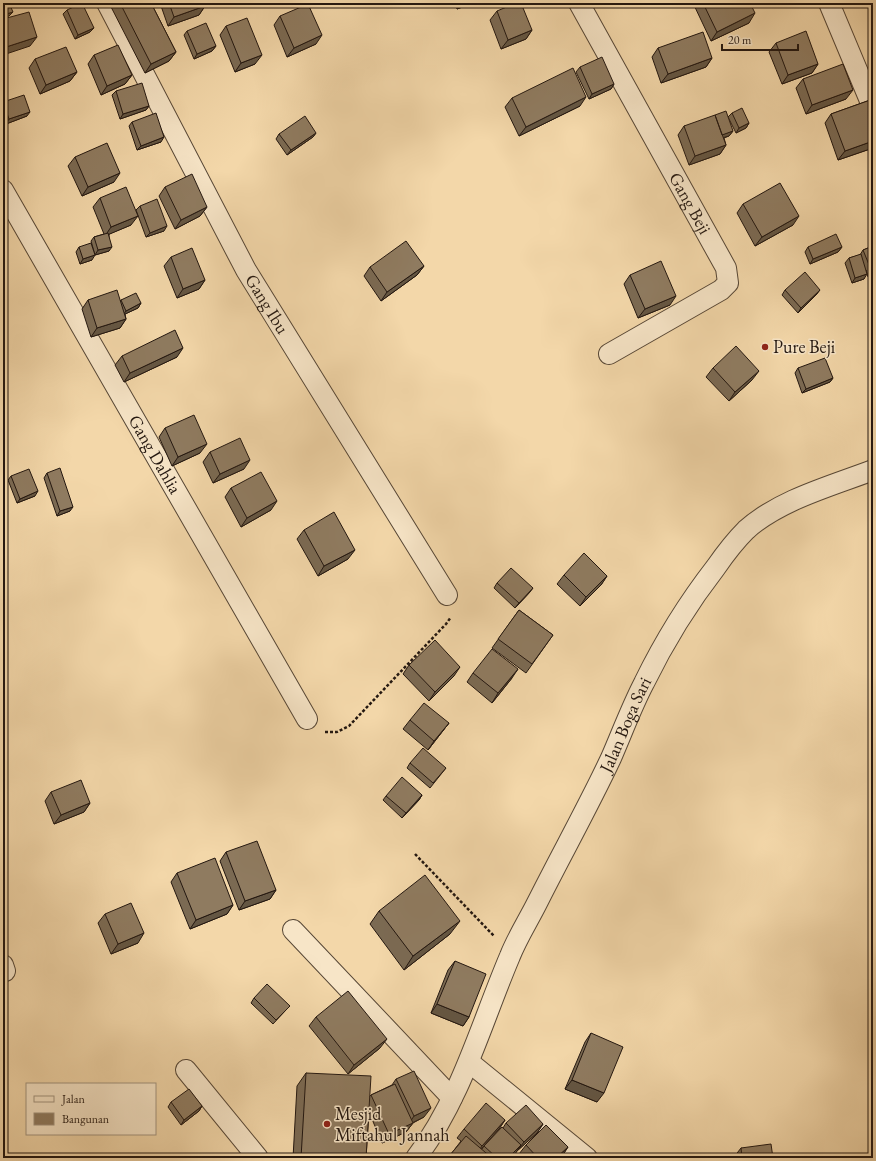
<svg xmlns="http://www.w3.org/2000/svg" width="876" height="1161" viewBox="0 0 876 1161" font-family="'EB Garamond',serif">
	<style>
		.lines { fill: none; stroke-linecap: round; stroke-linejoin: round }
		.street-casing { stroke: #574736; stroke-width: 22 }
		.path { stroke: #231710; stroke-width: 2.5; stroke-dasharray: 3 2; stroke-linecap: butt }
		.street { stroke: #f7e5c7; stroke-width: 20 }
		.wall { fill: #7b6a53; stroke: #231710 }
		.shaded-wall { fill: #645643; stroke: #231710 }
		.building { fill: #8f7b60; stroke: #231710 }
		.poi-dot { fill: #8f2418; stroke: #f7e5c7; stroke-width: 1.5 }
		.labels { text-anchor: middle; stroke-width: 3; stroke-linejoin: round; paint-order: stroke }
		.street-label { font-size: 18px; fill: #231710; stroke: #f7e5c7 }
		.poi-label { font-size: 18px; fill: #231710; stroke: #f7e5c7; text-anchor: start }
	</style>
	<rect width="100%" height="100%" fill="#f3d7a9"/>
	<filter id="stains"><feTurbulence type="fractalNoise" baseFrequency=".005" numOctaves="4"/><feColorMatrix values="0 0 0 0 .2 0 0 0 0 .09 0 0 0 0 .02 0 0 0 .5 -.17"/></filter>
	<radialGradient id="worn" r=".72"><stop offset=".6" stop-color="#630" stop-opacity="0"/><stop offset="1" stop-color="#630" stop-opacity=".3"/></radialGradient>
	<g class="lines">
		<g class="street-casing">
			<g id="street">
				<path id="s1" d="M107,3L246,270L447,595"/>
				<path id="s2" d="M579,3L726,268L728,283L721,290L609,354"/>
				<path d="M829,3L873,108"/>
				<path id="s3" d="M3,190L307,719"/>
				<path d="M293,930L452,1098"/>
				<path d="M3,965L5,971"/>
				<path d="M469,1062L587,1158"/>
				<path d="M186,1070L258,1158"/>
				<path id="s4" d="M416,1158C461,1099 481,1024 510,956C517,938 528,921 537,903C561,855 588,807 611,758C622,733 631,708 644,683C664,642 688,603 716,567C725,554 735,541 746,530C779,500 831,486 873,470"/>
			</g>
		</g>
		<path class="path" d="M325,732H337L349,726L446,624L451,617
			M415,854L494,936"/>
		<use href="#street" class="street"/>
	</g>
	<path class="wall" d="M109,3H151L176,52L169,61L145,73Z
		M160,3H213L205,6L199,15L168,26Z
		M455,3H473L457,9Z
		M693,3H750L749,23L711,41Z
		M873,9V20L870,13Z
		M67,10L94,28L90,32L75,39L63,14Z
		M497,11L532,30L526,39L501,49L490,20Z
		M280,16L316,44L287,57L274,25Z
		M226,26L255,64L235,72L220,35Z
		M187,31L216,46L212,51L194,59L184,35Z
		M776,43L818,64L812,73L782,84L769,52Z
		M658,48L712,58L706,67L661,83L652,57Z
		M94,55L132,75L125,84L101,95L88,64Z
		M35,59L77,72L70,81L40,94L29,68Z
		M580,67L614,84L611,89L589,99L576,72Z
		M803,79L846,99L806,114L796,88Z
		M116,91L149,106L146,110L120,119L112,95Z
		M512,98L580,106L519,136L505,107Z
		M873,99V148L838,160L825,123L831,114Z
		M3,102L27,116L6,124L3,117Z
		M732,113L749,123L746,128L736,133L728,117Z
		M132,122L161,142L137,150L129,126Z
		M684,126L733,131L729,136L724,138L726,145L720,154L689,165L678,135Z
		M316,133L313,137L287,155L276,139L279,134Z
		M75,157L114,182L82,196L68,166Z
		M165,187L207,207L200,216L175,229L159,196Z
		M100,198L131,225L109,234V251L95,255L91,241L94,237L104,234L93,207Z
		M743,204L793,225L755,246L737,213Z
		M140,206L164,231L146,237L136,210Z
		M873,246V275L868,277L866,270L864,279L852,283L845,263L849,258L860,255L863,250Z
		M79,247L92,260L80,264L76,252Z
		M808,247H842L838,252L810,264L805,252Z
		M171,257L205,280L199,289L177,298L164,266Z
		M424,266L417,275L381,301L364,276L370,267Z
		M630,275L670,305L638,318L624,284Z
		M785,290L817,294L798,313L782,295Z
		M88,300L120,301L121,300L141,303L138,308L125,314L126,319L120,328L91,337L82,309Z
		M122,356L177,357L124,382L115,365Z
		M713,368L752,380L729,401L706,377Z
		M798,368L833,378L830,382L802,393L795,373Z
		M165,428L200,453L172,466L159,437Z
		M210,452L244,469L213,483L203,462Z
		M47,473L70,511L57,516L44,478Z
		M11,476L35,496L17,503L8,480Z
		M231,488L271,510L241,527L225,497Z
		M304,530L348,559L318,576L297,539Z
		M564,575L607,576L601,585L580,606L557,584Z
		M497,583L530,592L515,608L494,588Z
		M519,610L553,635L526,673L492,648Z
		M409,665L454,676L429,701L403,674Z
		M473,673L512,678L492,703L467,682Z
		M410,720L449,723L428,750L403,729Z
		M410,763L446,768L430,788L407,768Z
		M51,792L90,803L84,812L54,824L45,801Z
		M422,795L419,800L402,818L383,800L386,796Z
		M226,852L276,890L270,899L239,910L220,861Z
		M177,873L233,905L227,914L190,929L171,882Z
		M379,911L450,934L404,970L370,924Z
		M105,914L138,943L111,954L98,923Z
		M455,961L469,1017L463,1026L431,1013L448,970Z
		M254,998L286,1010L273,1024L251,1003Z
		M316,1017L380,1048L348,1074L309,1026Z
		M591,1033L597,1102L565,1089L585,1042Z
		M306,1073L369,1097L371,1095L392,1085L396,1079L424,1117L413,1123L406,1132L382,1143L369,1112L366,1158H293L297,1086Z
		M171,1102L202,1106L199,1111L181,1125L168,1107Z
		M505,1120L499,1129L481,1149H482L484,1146L503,1128L506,1123L543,1124L537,1133L517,1151L511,1158H448L461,1141L457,1138L464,1129Z
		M526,1145L568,1147L562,1156L559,1158H523L519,1154Z
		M741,1148L773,1158H735L734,1157Z"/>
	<path class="shaded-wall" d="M206,3H213L203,7Z
		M461,3H473L457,9Z
		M205,6L199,15L168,26L174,17Z
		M13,12L9,16L3,18V15Z
		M755,13L749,23L711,41L717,32Z
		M94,28L90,32L75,39L78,35Z
		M532,30L526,39L501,49L508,40Z
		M322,35L316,44L287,57L294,48Z
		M37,37L30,46L3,55V48Z
		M216,46L212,51L194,59L197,54Z
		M176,52L169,61L145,73L151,64Z
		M262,55L255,64L235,72L241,63Z
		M712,58L706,67L661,83L668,74Z
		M818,64L812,73L782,84L788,75Z
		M77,72L70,81L40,94L46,85Z
		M132,75L125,84L101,95L107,86Z
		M614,84L611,89L589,99L592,94Z
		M853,90L846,99L806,114L812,105Z
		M586,97L580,106L519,136L526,127Z
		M149,106L146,110L120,119L123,114Z
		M30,112L27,116L6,124L9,119Z
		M749,123L746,128L736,133L739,128Z
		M733,131L729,136L718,139L721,135Z
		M316,133L313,137L287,155L291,150Z
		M164,137L161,142L137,150L141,146Z
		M873,141V148L838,160L845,151Z
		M726,145L720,154L689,165L695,156Z
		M120,173L114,182L82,196L88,187Z
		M207,207L200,216L175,229L181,220Z
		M138,216L131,225L105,236L111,227Z
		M799,216L793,225L755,246L762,237Z
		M167,226L164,231L146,237L150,233Z
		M112,247L109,251L95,255L98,250Z
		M842,247L838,252L810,264L813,259Z
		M95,255L92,260L80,264L83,259Z
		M424,266L417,275L381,301L387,292Z
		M873,271V275L868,277L872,272Z
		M867,274L864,279L852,283L855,278Z
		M205,280L199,289L177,298L183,289Z
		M820,290L817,294L798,313L801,308Z
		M676,296L670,305L638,318L645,309Z
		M141,303L138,308L123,315L126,311Z
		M126,319L120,328L91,337L97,328Z
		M183,348L177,357L124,382L130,373Z
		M759,371L752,380L729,401L735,392Z
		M833,378L830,382L802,393L806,389Z
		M207,444L200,453L172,466L178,457Z
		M250,460L244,469L213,483L220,474Z
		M38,491L35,496L17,503L20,499Z
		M277,501L271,510L241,527L247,518Z
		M73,507L70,511L57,516L60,511Z
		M355,550L348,559L318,576L324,566Z
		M607,576L601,585L580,606L586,597Z
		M533,588L530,592L515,608L519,603Z
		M460,667L454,676L429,701L435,692Z
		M518,669L512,678L492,703L498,693Z
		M449,723L428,750L434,741Z
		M422,795L419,800L402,818L406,813Z
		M90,803L84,812L54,824L61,815Z
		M276,890L270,899L239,910L245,901Z
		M233,905L227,914L190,929L196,920Z
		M460,921L450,934L404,970L413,956Z
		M144,933L138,943L111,954L118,944Z
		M437,1004L469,1017L463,1026L431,1013Z
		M387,1039L380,1048L348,1074L354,1065Z
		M572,1080L604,1093L597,1102L565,1089Z
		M202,1106L199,1111L181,1125L184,1120Z
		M431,1108L424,1117L410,1124L413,1123L406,1132L382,1143L389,1134L408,1125L414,1116Z
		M505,1120L499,1129L476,1155L482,1146Z
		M543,1124L537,1133L517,1151L524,1142Z
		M521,1145L515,1154L511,1158H508Z
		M568,1147L562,1156L559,1158H556Z"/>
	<path class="building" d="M3,3H9L13,12L3,15Z
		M82,3L94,28L78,35L67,10Z
		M120,3H151L176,52L151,64Z
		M169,3H204L205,6L174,17Z
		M516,3H521L532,30L508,40L497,11Z
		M703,3H750L755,13L717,32Z
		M308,4L322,35L294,48L280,16Z
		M29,12L37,37L3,48V19Z
		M247,18L262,55L241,63L226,26Z
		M206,23L216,46L197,54L187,31Z
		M806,31L818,64L788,75L776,43Z
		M703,32L712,58L668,74L658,48Z
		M118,45L132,75L107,86L94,55Z
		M66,47L77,72L46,85L35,59Z
		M602,57L614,84L592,94L580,67Z
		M843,64L853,90L812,105L803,79Z
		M573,68L586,97L526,127L512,98Z
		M142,83L149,106L123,114L116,91Z
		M24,95L30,112L9,119L3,102Z
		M873,99V141L845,151L831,114Z
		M742,108L749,123L739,128L732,113Z
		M726,111L733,131L722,135L715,115Z
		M156,113L164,137L141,146L132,122Z
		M715,115L726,145L695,156L684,126Z
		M305,116L316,133L291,150L279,134Z
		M107,143L120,173L88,187L75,157Z
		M192,174L207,207L181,220L165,187Z
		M780,183L799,216L762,237L743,204Z
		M126,187L138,216L111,227L100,198Z
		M157,199L167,226L150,233L140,206Z
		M108,233L112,247L98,250L94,237Z
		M836,234L842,247L813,259L808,247Z
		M406,241L424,266L387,292L370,267Z
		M91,243L95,255L83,259L79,247Z
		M873,246V271L872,272L863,250Z
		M192,248L205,280L183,289L171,257Z
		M861,254L867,274L855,278L849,258Z
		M661,261L676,296L645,309L630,275Z
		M805,272L820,290L801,308L785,290Z
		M117,290L126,319L97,328L88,300Z
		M136,293L141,303L126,311L121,300Z
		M175,330L183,348L130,373L122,356Z
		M736,346L759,371L735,392L713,368Z
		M825,358L833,378L806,389L798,368Z
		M194,415L207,444L178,457L165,428Z
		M240,438L250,460L220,474L210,452Z
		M60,468L73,507L60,511L47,473Z
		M29,469L38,491L20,499L11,476Z
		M261,472L277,501L247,518L231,488Z
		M334,512L355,550L324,566L304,530Z
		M584,553L607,576L586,597L564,575Z
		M511,568L533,588L519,603L497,583Z
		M519,610L553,635L532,664L498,639Z
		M435,640L460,667L435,692L409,665Z
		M492,649L518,669L498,693L473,673Z
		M424,703L449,723L434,741L410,720Z
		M423,748L446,768L433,783L410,763Z
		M402,777L422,795L406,813L386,796Z
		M81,780L90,803L61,815L51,792Z
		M257,841L276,890L245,901L226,852Z
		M215,858L233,905L196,920L177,873Z
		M425,875L460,921L413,956L379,911Z
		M131,903L144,933L118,944L105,914Z
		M455,961L486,974L469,1017L437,1004Z
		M267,984L290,1006L276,1020L254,998Z
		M348,991L387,1039L354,1065L316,1017Z
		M591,1033L623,1047L604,1093L572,1080Z
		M414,1071L431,1108L414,1116L396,1079Z
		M306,1073L371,1076L366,1158H301Z
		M395,1084L413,1123L389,1134L371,1095Z
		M189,1089L202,1106L184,1120L171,1102Z
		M486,1103L505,1120L482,1146L464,1129Z
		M526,1105L543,1124L524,1142L506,1123Z
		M546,1125L568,1147L556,1158H538L526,1145Z
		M502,1127L521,1145L508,1158H497L484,1146Z
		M466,1136L492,1158H454L450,1155Z
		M771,1144L773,1158H742L741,1148Z"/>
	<g class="poi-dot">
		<circle cx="765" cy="347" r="4"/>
		<circle cx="327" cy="1124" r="4"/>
	</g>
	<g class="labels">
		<g class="street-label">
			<text dy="6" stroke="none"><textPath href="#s2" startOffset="229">Gang Beji</textPath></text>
			<text dy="6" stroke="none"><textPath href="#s1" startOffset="341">Gang Ibu</textPath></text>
			<text dy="6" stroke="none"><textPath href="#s3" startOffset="305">Gang Dahlia</textPath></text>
			<text dy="6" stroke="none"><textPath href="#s4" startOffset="482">Jalan Boga Sari</textPath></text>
		</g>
		<g class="poi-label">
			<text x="773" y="353">Pure Beji</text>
			<text x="335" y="1120">Mesjid<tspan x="335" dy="21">Miftahul Jannah</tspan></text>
		</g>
	</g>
	<rect width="876" height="1161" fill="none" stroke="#f3d7a9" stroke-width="16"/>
	<rect x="4" y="4" width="868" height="1153" fill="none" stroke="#231710" stroke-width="2"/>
	<rect x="8" y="8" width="860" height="1145" fill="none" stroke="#231710"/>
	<rect x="26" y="1083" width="130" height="52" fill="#f7e5c7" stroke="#a2937e"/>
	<rect x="34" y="1096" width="20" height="6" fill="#f7e5c7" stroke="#a2937e"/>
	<text x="62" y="1103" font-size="12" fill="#231710">Jalan</text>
	<rect x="34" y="1113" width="20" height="12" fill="#8f7b60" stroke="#a2937e"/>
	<text x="62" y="1123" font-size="12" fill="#231710">Bangunan</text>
	<path d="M722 44v6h76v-6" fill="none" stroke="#231710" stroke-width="2"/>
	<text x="728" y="44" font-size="12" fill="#231710" stroke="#f7e5c7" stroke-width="3" paint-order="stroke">20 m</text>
	<rect width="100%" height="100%" filter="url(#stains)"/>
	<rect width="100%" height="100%" fill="url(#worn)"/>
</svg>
